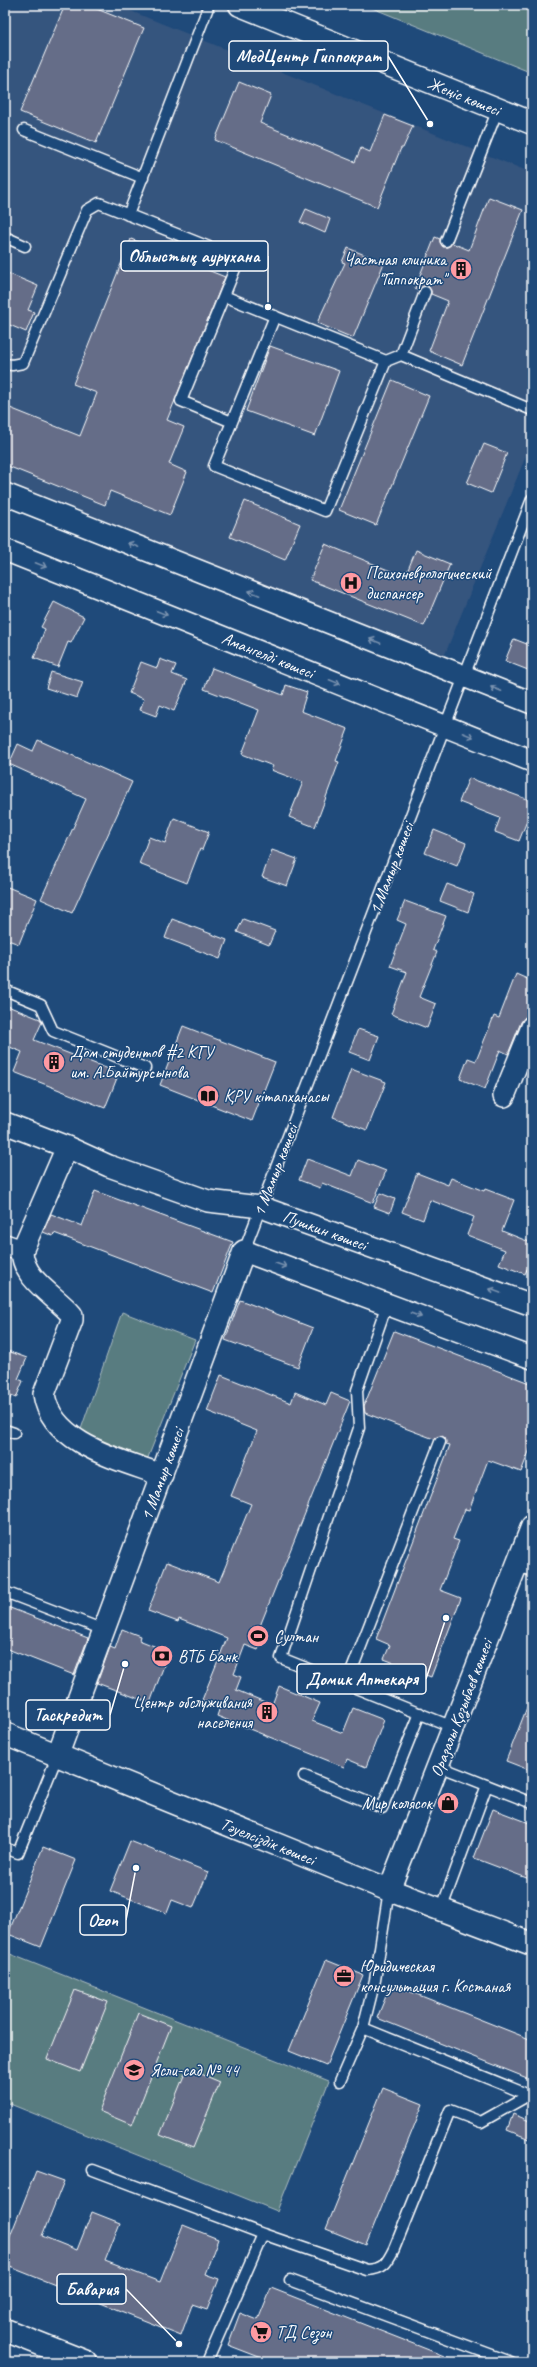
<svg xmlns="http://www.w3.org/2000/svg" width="537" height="2367" viewBox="0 0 537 2367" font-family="Caveat,sans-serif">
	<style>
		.built { fill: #34547e }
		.green { fill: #597b80; stroke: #acbdc0 }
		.building { fill: #656d88; stroke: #fff }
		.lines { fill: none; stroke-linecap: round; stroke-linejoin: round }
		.service-casing { stroke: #fff; stroke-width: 13 }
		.minor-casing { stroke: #fff; stroke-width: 24 }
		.tertiary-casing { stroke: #fff; stroke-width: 25 }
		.secondary-casing { stroke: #fff; stroke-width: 25 }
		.service { stroke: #1f4a7a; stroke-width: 10 }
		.minor { stroke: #1f4a7a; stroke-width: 21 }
		.tertiary { stroke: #1f4a7a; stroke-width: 22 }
		.secondary { stroke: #1f4a7a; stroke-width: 22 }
		.oneway { stroke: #7992af }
		.labels { text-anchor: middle; stroke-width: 3; stroke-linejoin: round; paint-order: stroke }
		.street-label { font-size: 17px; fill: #fff; stroke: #1f4a7a }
		.poi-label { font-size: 17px; fill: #fff; stroke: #1f4a7a; text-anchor: start }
		.leader { fill: none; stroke: #fff; stroke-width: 1.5 }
		.callout-dot { fill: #fff; stroke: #1f4a7a; stroke-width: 1.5 }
		.callout { fill: #1f4a7a; stroke: #fff; stroke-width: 1.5 }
		.callout-label { font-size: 18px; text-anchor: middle; font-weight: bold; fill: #fff }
	</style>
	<rect width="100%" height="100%" fill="#1f4a7a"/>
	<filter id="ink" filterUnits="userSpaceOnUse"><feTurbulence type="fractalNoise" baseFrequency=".025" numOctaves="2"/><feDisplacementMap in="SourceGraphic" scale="8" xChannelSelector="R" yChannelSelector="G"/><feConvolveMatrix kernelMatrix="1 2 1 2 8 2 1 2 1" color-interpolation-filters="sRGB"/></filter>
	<g filter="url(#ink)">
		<path class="built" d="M5,5H116L532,173V441L443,659L5,482Z"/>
		<path class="green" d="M365,5H532V73Z
			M122,1312L195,1340L145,1465L80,1432Z
			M5,1952L329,2081L277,2211L5,2102Z"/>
		<path class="building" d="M65,5H87L144,28L96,143L20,112Z
			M239,82L271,95L260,123L355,162L361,148L370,152L385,115L413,126L403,148H401L377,207L215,140Z
			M489,197L523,210L462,365L429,351L448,301L431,294V291L428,286H424L419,290L415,288L435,237L440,239V242L443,247H447L452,243L469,250Z
			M306,209L330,219L325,233L300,222Z
			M131,239L225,277L167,420L184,427L169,464L187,472L170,515L110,491L105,505L5,465V406L80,436L97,393L73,384Z
			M348,248L384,263L353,338L317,323L345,263L342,262Z
			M5,272L38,286L28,310L34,312L26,332L5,323Z
			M270,346L339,371L315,436L246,411Z
			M392,380L429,396L376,525L339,510Z
			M484,444L507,453L491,493L467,483Z
			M245,501L300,524L285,560L230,537Z
			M325,544L405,577L416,550L450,564L424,626L310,580Z
			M54,602L84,617L71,643L68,642L58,667L34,658L45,629L41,627Z
			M514,639L532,646V661L528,670L505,661Z
			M160,659L176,665L172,674L187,680L174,711L160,705L156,716L140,710L144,699L129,693L141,662L157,668Z
			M212,668L283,695L286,685L307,692L301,711L348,729L336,761L339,762L315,827L289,817L303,782L271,770L273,766L242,754L259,710L204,689Z
			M51,672L83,682L77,698L46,688Z
			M38,740L132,782L72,913L41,899L86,799L9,764L18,744L33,751Z
			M469,778L532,801V808L519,841L495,832L500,818L459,802Z
			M174,818L209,832L202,850L200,849L187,883L139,864L149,837L165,843Z
			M434,830L466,843L457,866L425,853Z
			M272,850L297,859L287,886L262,877Z
			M447,884L474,894L468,912L440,901Z
			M5,886L37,899L19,944L5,939Z
			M405,901L446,916L433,950L437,952L419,997L436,1004L427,1028L391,1014L407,972L390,966L406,924L397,920Z
			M172,919L227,940L220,959L165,938Z
			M243,919L275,931L269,945L237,932Z
			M516,974L532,981V1015L525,1017L521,1022L508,1054L500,1050L485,1089L460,1079L468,1058L476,1061L494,1016L499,1018Z
			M5,1005L40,1019L42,1022L34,1040L119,1073L105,1108L14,1072L22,1052L5,1045Z
			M183,1026L275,1062L252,1121L160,1085Z
			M358,1029L379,1036L370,1060L349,1052Z
			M351,1069L386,1082L367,1130L333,1117Z
			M307,1159L352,1176L358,1160L386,1171L373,1203L322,1183L320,1188L299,1180Z
			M417,1173L448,1185L451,1178L484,1191L485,1189L514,1200L502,1231L532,1243V1257L525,1274L499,1264L505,1250L467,1235L474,1217L430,1200L423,1220L402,1212Z
			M95,1191L233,1242L213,1293L54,1233L53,1236L43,1232L51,1214L82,1226Z
			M380,1193L395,1199L390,1213L374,1207Z
			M240,1300L313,1328L298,1367L225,1340Z
			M394,1331L532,1384V1444L521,1472L488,1460L469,1510L465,1509L453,1539L459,1541L440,1590L461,1598L431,1677L384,1659L390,1645L376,1639L450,1445L446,1444L445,1438L442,1436L434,1439L365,1413L364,1406Z
			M5,1350L27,1358L18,1379L23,1381L16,1398L11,1396L6,1410Z
			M221,1375L291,1403L295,1392L326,1405L331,1393L350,1401L258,1631L265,1633L258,1650L245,1645L234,1674L241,1677L236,1690L272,1705L279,1686L320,1703L312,1721L343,1733L353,1708L384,1720L366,1767L347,1759L344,1767L217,1716L220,1707L202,1700L227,1638L179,1619L178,1622L148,1611L167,1562L219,1582L251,1504L231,1496L257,1431L207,1411Z
			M5,1606L88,1638L74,1675L5,1648Z
			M122,1629L140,1636L139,1640L169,1652L150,1703L97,1683L110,1647L115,1649Z
			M531,1697L532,1698V1771L506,1761Z
			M493,1809L532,1824V1880L474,1858Z
			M130,1841L208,1872L193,1908L172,1900L167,1913L110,1891Z
			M43,1847L76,1860L41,1947L8,1934Z
			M326,1960L363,1975L326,2066L289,2051Z
			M391,1984L532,2040V2080L377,2018Z
			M75,1990L108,2002L80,2072L47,2059Z
			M138,2013L171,2026L132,2125L99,2111Z
			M187,2068L220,2082L193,2148L160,2135Z
			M383,2088L423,2104L366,2245L326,2229Z
			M513,2114L532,2122V2140L507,2130Z
			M36,2171L64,2181L42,2236L77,2250L92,2212L120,2223L105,2261L160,2282L183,2225L218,2239L205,2274L219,2279L207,2310L192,2305L181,2335L5,2265V2249Z
			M271,2288L457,2361L456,2362H272L228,2345L240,2313L258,2320Z"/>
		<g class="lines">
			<g class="service-casing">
				<path id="service" d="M24,130L143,178
					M128,215L209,5
					M5,237L25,246
					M446,241L498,109
					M224,296L386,361
					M275,316L214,466L325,511L386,361L401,355L425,292
					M401,355L532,410
					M5,364L12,365L23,363L87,210L99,203L239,259L181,401L232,422
					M5,990L41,1005L53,1031L145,1068
					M244,1251L532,499
					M387,1304L357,1390L359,1428L281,1658L453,1727
					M5,1430L14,1433
					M516,1565L532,1571
					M5,1592L104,1630
					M346,1685L440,1442
					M438,1766L532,1803
					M304,1776L382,1808L420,1713
					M5,1848L18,1853L58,1754
					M441,1910L487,1785
					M363,2028L529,2095L532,2094
					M340,2081L363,2028L375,1980L389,1890
					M93,2170L263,2234L207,2362
					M263,2234L367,2270C384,2269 387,2263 394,2249L450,2110L481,2122L529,2095
					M290,2280L511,2362"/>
			</g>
			<g class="minor-casing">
				<path id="minor" d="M5,494L532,703
					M5,550L532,761
					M504,1096L532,1027
					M5,1123L67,1147L109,1166L208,1201L261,1207L532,1305
					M5,1245L22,1251L67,1147
					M22,1251C23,1280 55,1295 72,1315V1320L44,1394C51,1444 121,1460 162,1475
					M58,1754L244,1251L532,1358
					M389,1890L532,1526"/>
			</g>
			<g class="tertiary-casing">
				<path id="tertiary" d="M240,5L532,123"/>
			</g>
			<g class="secondary-casing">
				<path id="secondary" d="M5,1734L389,1890L532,1944
					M5,2330L86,2362"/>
			</g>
			<use href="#service" class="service"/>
			<use href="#minor" class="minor"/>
			<use href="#tertiary" class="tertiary"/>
			<use href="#secondary" class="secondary"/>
		</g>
		<defs><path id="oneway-shaft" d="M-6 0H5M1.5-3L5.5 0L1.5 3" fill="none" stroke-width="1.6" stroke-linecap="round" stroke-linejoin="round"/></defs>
		<g class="oneway">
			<use href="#oneway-shaft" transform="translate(133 545) rotate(-158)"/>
			<use href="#oneway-shaft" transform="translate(41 565) rotate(22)"/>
			<use href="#oneway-shaft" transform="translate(254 593) rotate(-158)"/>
			<use href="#oneway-shaft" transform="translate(162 613) rotate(22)"/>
			<use href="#oneway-shaft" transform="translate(375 641) rotate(-158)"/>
			<use href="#oneway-shaft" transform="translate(335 682) rotate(22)"/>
			<use href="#oneway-shaft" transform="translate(496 689) rotate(-158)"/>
			<use href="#oneway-shaft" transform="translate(468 735) rotate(22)"/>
			<use href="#oneway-shaft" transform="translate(281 1265) rotate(20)"/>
			<use href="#oneway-shaft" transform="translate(495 1291) rotate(-160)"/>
			<use href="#oneway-shaft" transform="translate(416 1315) rotate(20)"/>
		</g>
	</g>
	<defs>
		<g id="building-disc" transform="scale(1.15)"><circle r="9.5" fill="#ff9aa2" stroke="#1f4a7a"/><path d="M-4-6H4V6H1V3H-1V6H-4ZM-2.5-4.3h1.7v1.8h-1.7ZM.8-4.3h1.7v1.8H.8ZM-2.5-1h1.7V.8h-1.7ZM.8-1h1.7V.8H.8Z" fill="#111"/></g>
		<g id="hospital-disc" transform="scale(1.15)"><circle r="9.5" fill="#ff9aa2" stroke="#1f4a7a"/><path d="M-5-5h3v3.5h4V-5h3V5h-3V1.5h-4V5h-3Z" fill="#111"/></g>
		<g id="library-disc" transform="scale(1.15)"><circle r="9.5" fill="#ff9aa2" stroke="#1f4a7a"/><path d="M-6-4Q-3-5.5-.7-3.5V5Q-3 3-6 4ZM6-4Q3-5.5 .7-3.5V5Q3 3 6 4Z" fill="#111"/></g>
		<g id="stadium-disc" transform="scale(1.15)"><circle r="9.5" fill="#ff9aa2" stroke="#1f4a7a"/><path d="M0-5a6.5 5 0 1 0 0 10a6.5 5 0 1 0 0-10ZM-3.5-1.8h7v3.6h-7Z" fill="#111"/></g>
		<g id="bank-disc" transform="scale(1.15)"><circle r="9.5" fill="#ff9aa2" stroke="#1f4a7a"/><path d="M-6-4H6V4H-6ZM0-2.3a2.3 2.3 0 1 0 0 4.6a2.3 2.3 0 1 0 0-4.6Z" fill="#111"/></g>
		<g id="shop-disc" transform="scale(1.15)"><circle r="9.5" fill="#ff9aa2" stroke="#1f4a7a"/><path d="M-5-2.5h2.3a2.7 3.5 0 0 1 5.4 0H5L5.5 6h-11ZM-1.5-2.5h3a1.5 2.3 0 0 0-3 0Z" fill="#111"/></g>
		<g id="office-disc" transform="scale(1.15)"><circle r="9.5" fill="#ff9aa2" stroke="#1f4a7a"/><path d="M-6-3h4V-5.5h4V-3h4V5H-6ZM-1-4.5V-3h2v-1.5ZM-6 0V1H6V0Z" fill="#111"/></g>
		<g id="school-disc" transform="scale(1.15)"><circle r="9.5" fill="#ff9aa2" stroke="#1f4a7a"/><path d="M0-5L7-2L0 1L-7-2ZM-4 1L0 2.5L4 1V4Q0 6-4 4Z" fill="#111"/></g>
		<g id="supermarket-disc" transform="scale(1.15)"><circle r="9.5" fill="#ff9aa2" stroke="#1f4a7a"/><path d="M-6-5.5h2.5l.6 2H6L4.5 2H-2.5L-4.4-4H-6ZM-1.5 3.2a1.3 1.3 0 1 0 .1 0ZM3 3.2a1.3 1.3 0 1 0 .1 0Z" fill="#111"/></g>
	</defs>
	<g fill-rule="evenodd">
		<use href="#building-disc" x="461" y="269"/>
		<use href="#hospital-disc" x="351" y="583"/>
		<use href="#building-disc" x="54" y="1062"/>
		<use href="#library-disc" x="208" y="1096"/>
		<use href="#stadium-disc" x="258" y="1636"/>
		<use href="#bank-disc" x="162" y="1656"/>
		<use href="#building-disc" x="267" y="1712"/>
		<use href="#shop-disc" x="448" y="1803"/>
		<use href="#office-disc" x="344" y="1976"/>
		<use href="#school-disc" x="134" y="2070"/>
		<use href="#supermarket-disc" x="261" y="2332"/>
	</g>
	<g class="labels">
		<g class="street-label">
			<text transform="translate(464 96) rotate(22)" y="6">Жеңіс көшесі</text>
			<text transform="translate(268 655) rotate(22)" y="6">Амангелді көшесі</text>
			<text transform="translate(391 868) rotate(-69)" y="6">1 Мамыр көшесі</text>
			<text transform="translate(275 1170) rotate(-69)" y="6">1 Мамыр көшесі</text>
			<text transform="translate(325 1230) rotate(20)" y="6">Пушкин көшесі</text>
			<text transform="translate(162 1474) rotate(-70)" y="6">1 Мамыр көшесі</text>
			<text transform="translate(461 1708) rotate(-69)" y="6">Оразалы Қозыбаев көшесі</text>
			<text transform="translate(268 1841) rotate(22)" y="6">Тәуелсіздік көшесі</text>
		</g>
		<g class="poi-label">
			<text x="446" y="265" text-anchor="end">Частная клиника<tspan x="446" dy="20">"Гиппократ"</tspan></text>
			<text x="366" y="579">Психоневрологический<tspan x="366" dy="20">диспансер</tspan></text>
			<text x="70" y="1058">Дом студентов #2 КГУ<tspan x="70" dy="20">им. А.Байтурсынова</tspan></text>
			<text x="224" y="1102">ҚРУ кітапханасы</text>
			<text x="274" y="1642">Султан</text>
			<text x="178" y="1662">ВТБ Банк</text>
			<text x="252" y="1708" text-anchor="end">Центр обслуживания<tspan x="252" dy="20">населения</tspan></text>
			<text x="432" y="1809" text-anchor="end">Мир колясок</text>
			<text x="360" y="1972">Юридическая<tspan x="360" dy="20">консультация г. Костаная</tspan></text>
			<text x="150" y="2076">Ясли-сад № 44</text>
			<text x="276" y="2338">ТД Сезон</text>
		</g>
	</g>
	<path class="leader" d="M430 124L388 56M268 307L268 256M446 1618L426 1679M125 1664L110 1715M136 1868L126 1920M179 2344L126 2289"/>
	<g class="callout-dot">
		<circle cx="430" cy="124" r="4"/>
		<circle cx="268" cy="307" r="4"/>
		<circle cx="446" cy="1618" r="4"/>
		<circle cx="125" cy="1664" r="4"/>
		<circle cx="136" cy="1868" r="4"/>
		<circle cx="179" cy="2344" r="4"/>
	</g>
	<g class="callout">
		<rect x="229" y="41" width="159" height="30" rx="4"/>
		<rect x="121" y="241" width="147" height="30" rx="4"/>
		<rect x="297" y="1664" width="129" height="30" rx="4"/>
		<rect x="26" y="1700" width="84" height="30" rx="4"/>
		<rect x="80" y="1905" width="46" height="30" rx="4"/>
		<rect x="57" y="2274" width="69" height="30" rx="4"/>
	</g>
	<g class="callout-label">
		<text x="309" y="62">МедЦентр Гиппократ</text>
		<text x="194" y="262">Облыстық аурухана</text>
		<text x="362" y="1685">Домик Аптекаря</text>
		<text x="68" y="1721">Таскредит</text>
		<text x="103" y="1926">Ozon</text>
		<text x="92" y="2295">Бавария</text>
	</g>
	<rect width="537" height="2367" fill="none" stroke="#1f4a7a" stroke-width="20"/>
	<rect x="10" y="10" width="517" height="2347" fill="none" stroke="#fff" stroke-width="1.5" filter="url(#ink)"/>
</svg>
